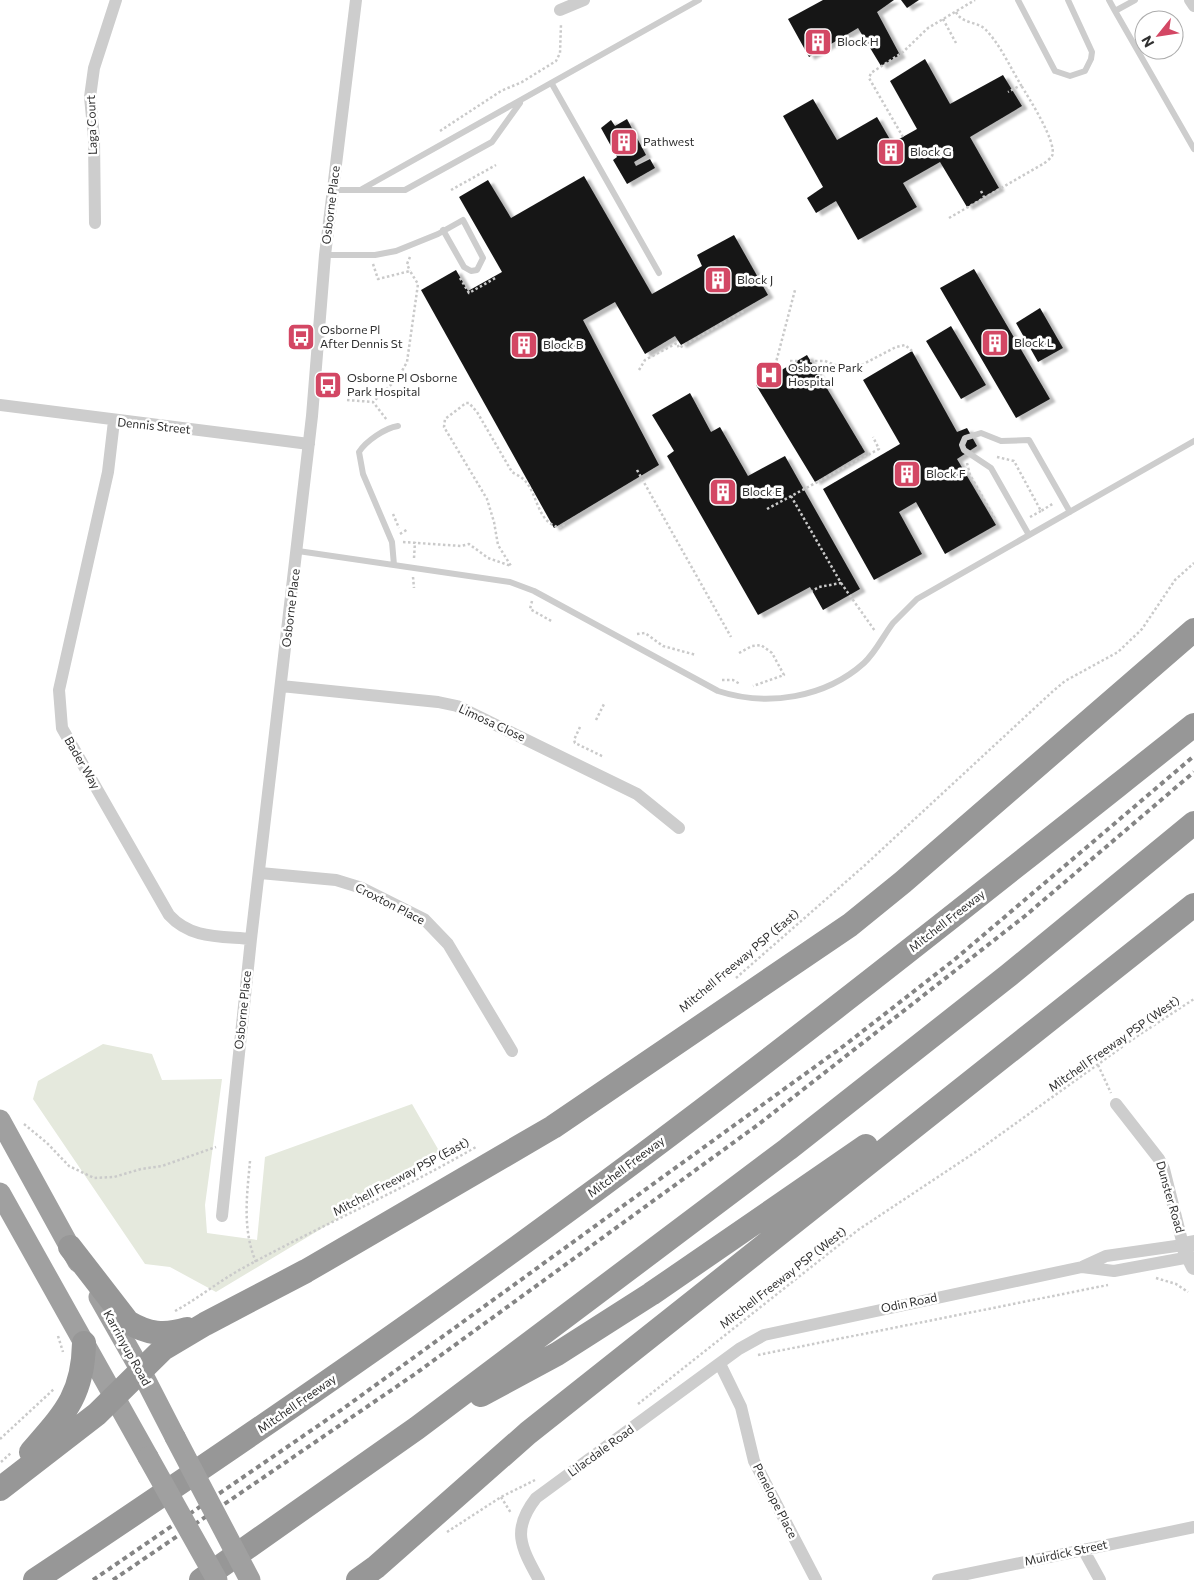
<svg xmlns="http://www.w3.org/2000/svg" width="1194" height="1580" viewBox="0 0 1194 1580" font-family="Commissioner,sans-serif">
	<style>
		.green { fill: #e5e9dd }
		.building { fill: #171717; filter: url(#shadow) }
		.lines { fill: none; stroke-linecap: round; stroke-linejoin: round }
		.path { stroke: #cacaca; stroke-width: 2.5; stroke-dasharray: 2.5 2.5; stroke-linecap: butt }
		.service { stroke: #cdcdcd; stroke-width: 6 }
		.minor { stroke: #cdcdcd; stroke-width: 12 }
		.tertiary { stroke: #cdcdcd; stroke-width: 16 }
		.trunk { stroke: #a0a0a0; stroke-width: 21 }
		.motorway { stroke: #979797; stroke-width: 24 }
		.rail { stroke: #858585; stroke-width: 4; stroke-dasharray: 5 4; stroke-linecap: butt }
		.trunk-bridge { stroke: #a0a0a0; stroke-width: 21 }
		.labels { text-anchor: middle; stroke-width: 5; stroke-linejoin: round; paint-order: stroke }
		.poi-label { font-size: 12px; fill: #303030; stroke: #fff; text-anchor: start }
		.street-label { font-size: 12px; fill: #303030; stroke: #fff }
	</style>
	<defs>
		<filter id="shadow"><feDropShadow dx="5.5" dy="3" stdDeviation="1" flood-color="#0004"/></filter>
	</defs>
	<rect width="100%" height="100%" fill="#fff"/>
	<path class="green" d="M103,1044L152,1054L162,1080L222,1079L205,1205L207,1233L257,1240L265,1157L412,1104L442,1156L216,1292L170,1267L145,1264L33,1099L38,1081Z"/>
	<path class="building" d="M823,0H894L877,12L900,55L881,66L858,28L809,57L788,19Z
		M901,0H919L907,8Z
		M925,59L950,104L1003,75L1022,106L970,137L999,188L967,207L940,162L903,183L917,207L858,240L836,201L816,213L807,198L823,187L783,116L813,99L837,140L877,117L892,143L917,129L890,81Z
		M627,119L646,155L634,162L636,166L650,159L655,168L627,184L613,160L617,157L601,128L611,120L615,126Z
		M584,176L652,294L702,266L697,255L734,235L768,295L681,345L675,336L645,354L615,302L583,320L659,465L554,528L421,290L456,270L468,291L502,272L459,197L488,180L511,218Z
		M974,269L1050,399L1016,418L940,288Z
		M1040,308L1063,348L1038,362L1016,323Z
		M951,326L986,385L961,399L926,341Z
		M912,351L957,432L967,428L977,446L957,459L996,525L945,554L916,502L899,512L922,554L874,580L823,489L900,444L863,380Z
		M807,355L865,452L815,482L756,385Z
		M690,393L711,432L720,427L748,476L785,456L860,589L823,610L810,587L758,615L667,456L674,451L652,415Z"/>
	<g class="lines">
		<path class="path" d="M956,12C962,24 976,21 985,29C1000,44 1010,67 1021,85L1008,92
			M943,19L956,43
			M440,131L501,91L522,82L556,61L560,53L561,24
			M903,137L869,78L871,73L903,52L928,28L975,0
			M451,190L496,165
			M981,191L984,197
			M949,218L1043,164C1046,162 1050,159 1052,156C1058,143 1028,97 1021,85
			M410,257L407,264L410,271
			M373,264L378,279L410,271L418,284L407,362L398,378L373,402
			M460,278L469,293L497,277
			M790,361H825L850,371L896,347L905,345L912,351
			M639,370L645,360L677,343L679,348L744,311
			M774,370L795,290
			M347,400L373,402L387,420
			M997,457L1014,461L1041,511L1054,503
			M967,463L970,475L995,519
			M637,470L731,637
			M791,496L841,583L819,587L812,591
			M767,509L879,449L873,437
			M393,514L399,528
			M1030,517L1041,511
			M400,534L408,529
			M403,542L461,546L469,544L488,558L511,566L498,545L494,522L487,499L444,427L445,419L466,403H469L477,412L512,472C515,474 520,476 522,478C539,491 535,525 563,528L564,524
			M414,558L415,542
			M413,577L414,588
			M841,583L875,631
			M532,601L530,609L553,622
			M637,634L645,633L663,646L696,655
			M739,653L752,646L761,645L772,653L784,675L753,686
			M722,680H733L740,684
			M596,720L604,704
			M580,727L574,740L575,743L604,757
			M736,978L864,866L1052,692L1065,681L1118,652L1142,629L1175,580L1194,563
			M1098,1065L1111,1093
			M24,1124L47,1143L69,1166L94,1178L114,1177L141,1169L162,1166L216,1147
			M250,1161C247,1195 242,1229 256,1262
			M1156,1278L1176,1284L1188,1292
			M175,1311C199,1298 219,1281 243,1268C320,1226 400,1191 476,1147
			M58,1336L63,1352
			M758,1355L1108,1285
			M638,1404L858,1230L980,1149L1136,1037L1194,999
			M0,1439L54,1389
			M1,1462L12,1452
			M501,1497L511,1513
			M447,1532L501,1497L535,1480"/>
		<path class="service" d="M1018,0L1055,71L1070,76L1085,71L1091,59L1092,52L1068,0
			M1109,0L1115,11L1135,0
			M1115,11L1194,149
			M552,84L659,273
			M362,189L699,0
			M333,190H405L492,142L520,103
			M325,255H375L396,251L438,234L463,220L483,258L477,270L471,271L464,267L443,230
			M1029,535L991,468L964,450L962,445L965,438L981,433L1001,441L1029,440L1070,512
			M298,551L510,582L534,591L718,691C767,707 825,698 864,663C876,652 883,636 893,623C901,615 909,607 917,599L1194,441
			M394,565L392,542L363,474L359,452C366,441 385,428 398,426"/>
		<path class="minor" d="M1190,0L1194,6
			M560,10L584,0
			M95,223L94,138L90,97L94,68L116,0
			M0,405L309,444
			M114,421L108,472L59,690L62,728L169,915C191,939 219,936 251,939
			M281,686L438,702L457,706L637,794L679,828
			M260,873L336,880L362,888L424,919L448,944L512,1051
			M222,1216L251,939L312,416L325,255L356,0
			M1082,1267L1114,1271L1190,1257
			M720,1364L741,1407L754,1461L816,1580
			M1083,1549L1100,1580
			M539,1580C521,1547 511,1530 536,1498L739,1349L764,1335L1082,1267L1106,1256L1183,1245L1164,1169L1159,1159L1116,1104
			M938,1580L1194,1527"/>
		<path class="tertiary" d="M1194,1243L1183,1245L1194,1267"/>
		<path class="trunk" d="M0,1120L78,1262
			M0,1193L148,1457
			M99,1297L140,1369L175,1437"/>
		<path class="motorway" d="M70,1247L128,1322C148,1334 164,1336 187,1329
			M481,1395L557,1354L651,1294L866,1146
			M31,1452C64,1414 83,1396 84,1343
			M0,1489L97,1414L163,1349L205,1324L306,1271L553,1127L850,925L903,882L1194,630
			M35,1580C220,1457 403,1332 582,1200C790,1047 992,885 1194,725
			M201,1580L417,1428L788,1149L1009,975L1194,823
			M358,1580L376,1567L528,1433L1194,905"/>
		<path class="rail" d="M93,1580L344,1408L845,1045L954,960L1194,756
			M113,1580L415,1374L759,1124L1025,916L1194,772"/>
		<path class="trunk-bridge" d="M175,1437L250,1580
			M148,1457L217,1580"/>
	</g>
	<defs>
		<g id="building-square" transform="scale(1.4375)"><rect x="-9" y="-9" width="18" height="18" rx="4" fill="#d34764" stroke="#fff"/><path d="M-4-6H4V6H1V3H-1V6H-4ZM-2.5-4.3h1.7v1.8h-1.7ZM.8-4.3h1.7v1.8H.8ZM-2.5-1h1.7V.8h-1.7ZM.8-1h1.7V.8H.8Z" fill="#fff"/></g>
		<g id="bus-square" transform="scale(1.4375)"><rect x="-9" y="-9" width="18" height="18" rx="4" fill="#d34764" stroke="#fff"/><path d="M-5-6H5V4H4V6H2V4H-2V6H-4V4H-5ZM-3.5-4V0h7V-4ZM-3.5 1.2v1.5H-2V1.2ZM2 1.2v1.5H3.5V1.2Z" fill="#fff"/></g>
		<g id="hospital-square" transform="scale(1.4375)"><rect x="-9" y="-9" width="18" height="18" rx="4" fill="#d34764" stroke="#fff"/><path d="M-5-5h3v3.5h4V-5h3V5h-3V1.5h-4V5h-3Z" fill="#fff"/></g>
	</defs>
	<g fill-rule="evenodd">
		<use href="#building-square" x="818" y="42"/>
		<use href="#building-square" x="624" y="142"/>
		<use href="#building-square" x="891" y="152"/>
		<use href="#building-square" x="718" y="280"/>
		<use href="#bus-square" x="301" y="337"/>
		<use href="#building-square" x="995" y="343"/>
		<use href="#building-square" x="524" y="345"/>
		<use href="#hospital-square" x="769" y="375"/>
		<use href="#bus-square" x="328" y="385"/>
		<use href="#building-square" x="907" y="474"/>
		<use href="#building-square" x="723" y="492"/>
	</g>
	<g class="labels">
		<g class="poi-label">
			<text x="837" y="46">Block H</text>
			<text x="643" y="146">Pathwest</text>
			<text x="910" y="156">Block G</text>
			<text x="737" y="284">Block J</text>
			<text x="320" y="334">Osborne Pl<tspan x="320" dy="14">After Dennis St</tspan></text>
			<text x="1014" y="347">Block L</text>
			<text x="543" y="349">Block B</text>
			<text x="788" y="372">Osborne Park<tspan x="788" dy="14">Hospital</tspan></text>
			<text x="347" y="382">Osborne Pl Osborne<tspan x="347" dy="14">Park Hospital</tspan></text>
			<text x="926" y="478">Block F</text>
			<text x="742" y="496">Block E</text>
		</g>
		<g class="street-label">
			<text transform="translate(92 125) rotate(-92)" y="4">Laga Court</text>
			<text transform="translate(331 205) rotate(-83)" y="4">Osborne Place</text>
			<text transform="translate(154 426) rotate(6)" y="4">Dennis Street</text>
			<text transform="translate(291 608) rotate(-83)" y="4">Osborne Place</text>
			<text transform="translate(492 723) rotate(25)" y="4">Limosa Close</text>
			<text transform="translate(82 763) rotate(60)" y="4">Bader Way</text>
			<text transform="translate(390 904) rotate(27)" y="4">Croxton Place</text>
			<text transform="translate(947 921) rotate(-38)" y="4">Mitchell Freeway</text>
			<text transform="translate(739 961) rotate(-40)" y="4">Mitchell Freeway PSP (East)</text>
			<text transform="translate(243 1010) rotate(-84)" y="4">Osborne Place</text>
			<text transform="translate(1114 1044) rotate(-35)" y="4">Mitchell Freeway PSP (West)</text>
			<text transform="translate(626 1167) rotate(-37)" y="4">Mitchell Freeway</text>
			<text transform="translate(401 1177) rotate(-28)" y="4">Mitchell Freeway PSP (East)</text>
			<text transform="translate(1170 1197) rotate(74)" y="4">Dunster Road</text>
			<text transform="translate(783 1278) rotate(-38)" y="4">Mitchell Freeway PSP (West)</text>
			<text transform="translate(909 1303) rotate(-12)" y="4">Odin Road</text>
			<text transform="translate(127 1348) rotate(61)" y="4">Karrinyup Road</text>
			<text transform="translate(297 1404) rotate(-35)" y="4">Mitchell Freeway</text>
			<text transform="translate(601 1451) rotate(-36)" y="4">Lilacdale Road</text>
			<text transform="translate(775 1501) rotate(63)" y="4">Penelope Place</text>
			<text transform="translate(1066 1553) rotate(-12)" y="4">Muirdick Street</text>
		</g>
	</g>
	<g transform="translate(1159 35) rotate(240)"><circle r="24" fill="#ffffff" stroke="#acacac"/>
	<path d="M0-4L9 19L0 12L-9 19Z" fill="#d34764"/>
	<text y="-8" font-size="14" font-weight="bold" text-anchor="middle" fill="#303030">N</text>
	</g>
</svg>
